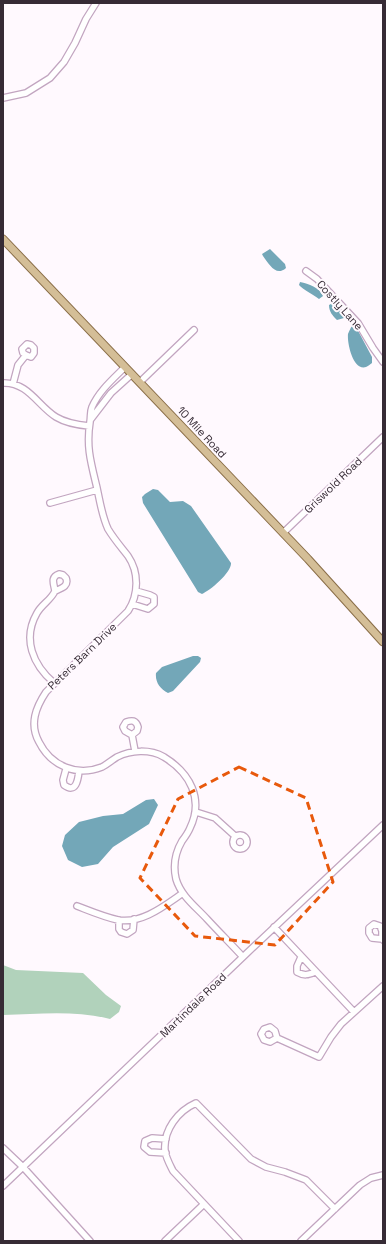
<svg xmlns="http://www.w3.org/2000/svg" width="386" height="1244" viewBox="0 0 386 1244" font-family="'Space Grotesk',sans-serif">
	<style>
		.green { fill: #b1d2bb }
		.water { fill: #73a7b8 }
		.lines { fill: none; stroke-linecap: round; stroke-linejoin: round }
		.minor-casing { stroke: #c2a5c0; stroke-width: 8 }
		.major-casing { stroke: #8a6e48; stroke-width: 9 }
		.minor { stroke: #fff; stroke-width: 5.5 }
		.major { stroke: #d4be97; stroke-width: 7 }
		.marked { fill: none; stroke: #e8590c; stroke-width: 3; stroke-dasharray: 8 5; stroke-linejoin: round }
		.labels { text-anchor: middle; stroke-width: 4; stroke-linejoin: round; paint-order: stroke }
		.street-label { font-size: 11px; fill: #362b35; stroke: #fff9fe }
	</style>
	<rect width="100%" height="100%" fill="#fff9fe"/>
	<path class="green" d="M3,965L16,970L83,973L106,995L121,1006L119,1012L110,1019C75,1010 39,1014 3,1015Z"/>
	<path class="water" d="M270,249L285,264L286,268C276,277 269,264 263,256L262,254Z
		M300,282C309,284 319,287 323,296L319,299C313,294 303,290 299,285Z
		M333,303L345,316L344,318L337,320C333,316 329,312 329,305Z
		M352,325H355L372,357V363C370,364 369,366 366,367C353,371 347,343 348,334C349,331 351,328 352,325Z
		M153,489L158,490L170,502L183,501L191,506L231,563C232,572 210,591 202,594L198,592L195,587L143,503L142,497L145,494Z
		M193,656H198L201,658L200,662L173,691L168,693C160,689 155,682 156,673L162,667Z
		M154,799L158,805L149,824L113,847L98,864L82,867L68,860L62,846L65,835L79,822L103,816L123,814L146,800Z"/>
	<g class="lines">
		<g class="minor-casing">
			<path id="minor" d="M3,98L26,93L50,78L64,62L75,43L86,19L96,3
				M306,271L317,279L358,323L373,348L383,362
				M125,367C113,379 99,391 92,407C90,412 91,416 90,422C86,447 91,463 97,488C100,502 102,516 108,529C114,539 121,547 128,556C139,572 139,594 128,611L46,692C36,707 29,724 39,742C51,766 77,777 102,767C108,764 112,760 117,757C131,750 150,749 164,757C190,773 204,799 190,828C188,833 185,837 182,841C175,853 173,866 176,879C181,896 196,907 207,919C219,932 231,944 243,957
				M140,382L194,330
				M3,383C28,382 38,406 56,417C66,423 78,425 89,426
				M13,384L18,365L26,355L31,357L34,353V348L31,345L27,344L22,349L23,353L26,355
				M91,419L111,393L132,374
				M50,503L97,490
				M283,533L383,437
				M59,574L63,575L66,578C69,586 62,588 55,591C54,584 50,577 59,574Z
				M132,604L148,609L154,604V597L150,595L136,591
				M54,683C33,665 22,639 37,613C42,604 51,600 55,591
				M132,735L137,731L138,727C136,720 132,720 126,722L123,727L125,731L132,735L135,751
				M66,769L63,780L64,785C76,794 78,780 79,771
				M196,812L215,818L235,836
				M233 842a7 7 0 1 1 14 0a7 7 0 1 1-14 0Z
				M77,906C90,911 104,917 118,920C142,924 164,906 183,893
				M119,920V929L121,932L127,934L133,930L134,919
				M274,927L354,1012
				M382,939V931L380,926L374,924L369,928V933L372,938L382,939L383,940
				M301,957L297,966V972C304,976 308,975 315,972
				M277,1038L270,1042L264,1040L261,1034L264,1029L270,1027L275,1031L277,1038L319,1057L331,1037L341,1024L383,986
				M166,1139L152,1138L145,1141L144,1147L150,1152L166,1153
				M3,1148L23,1167L90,1241
				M3,1186L246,954L383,825
				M165,1241L204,1204
				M239,1241L173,1171C170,1165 166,1158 165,1151C163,1130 178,1111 196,1103L251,1159L266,1167L285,1172L306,1180L335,1209
				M301,1241L360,1185L371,1178L383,1175"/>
		</g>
		<g class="major-casing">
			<path id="major" d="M3,239L308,559L383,642"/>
		</g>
		<use href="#minor" class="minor"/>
		<use href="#major" class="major"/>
	</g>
	<path class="marked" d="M239,767L306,798L333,882L275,945L195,936L140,878L178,799Z"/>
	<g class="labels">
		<g class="street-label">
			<text transform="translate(340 305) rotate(48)" y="4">Costly Lane</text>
			<text transform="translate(202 432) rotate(47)" y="4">10 Mile Road</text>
			<text transform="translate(333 485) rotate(-44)" y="4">Griswold Road</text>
			<text transform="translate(82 656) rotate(-44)" y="4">Peters Barn Drive</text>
			<text transform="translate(193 1005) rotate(-44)" y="4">Martindale Road</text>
		</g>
	</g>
	<rect width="386" height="1244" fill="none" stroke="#362b35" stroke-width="8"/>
</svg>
